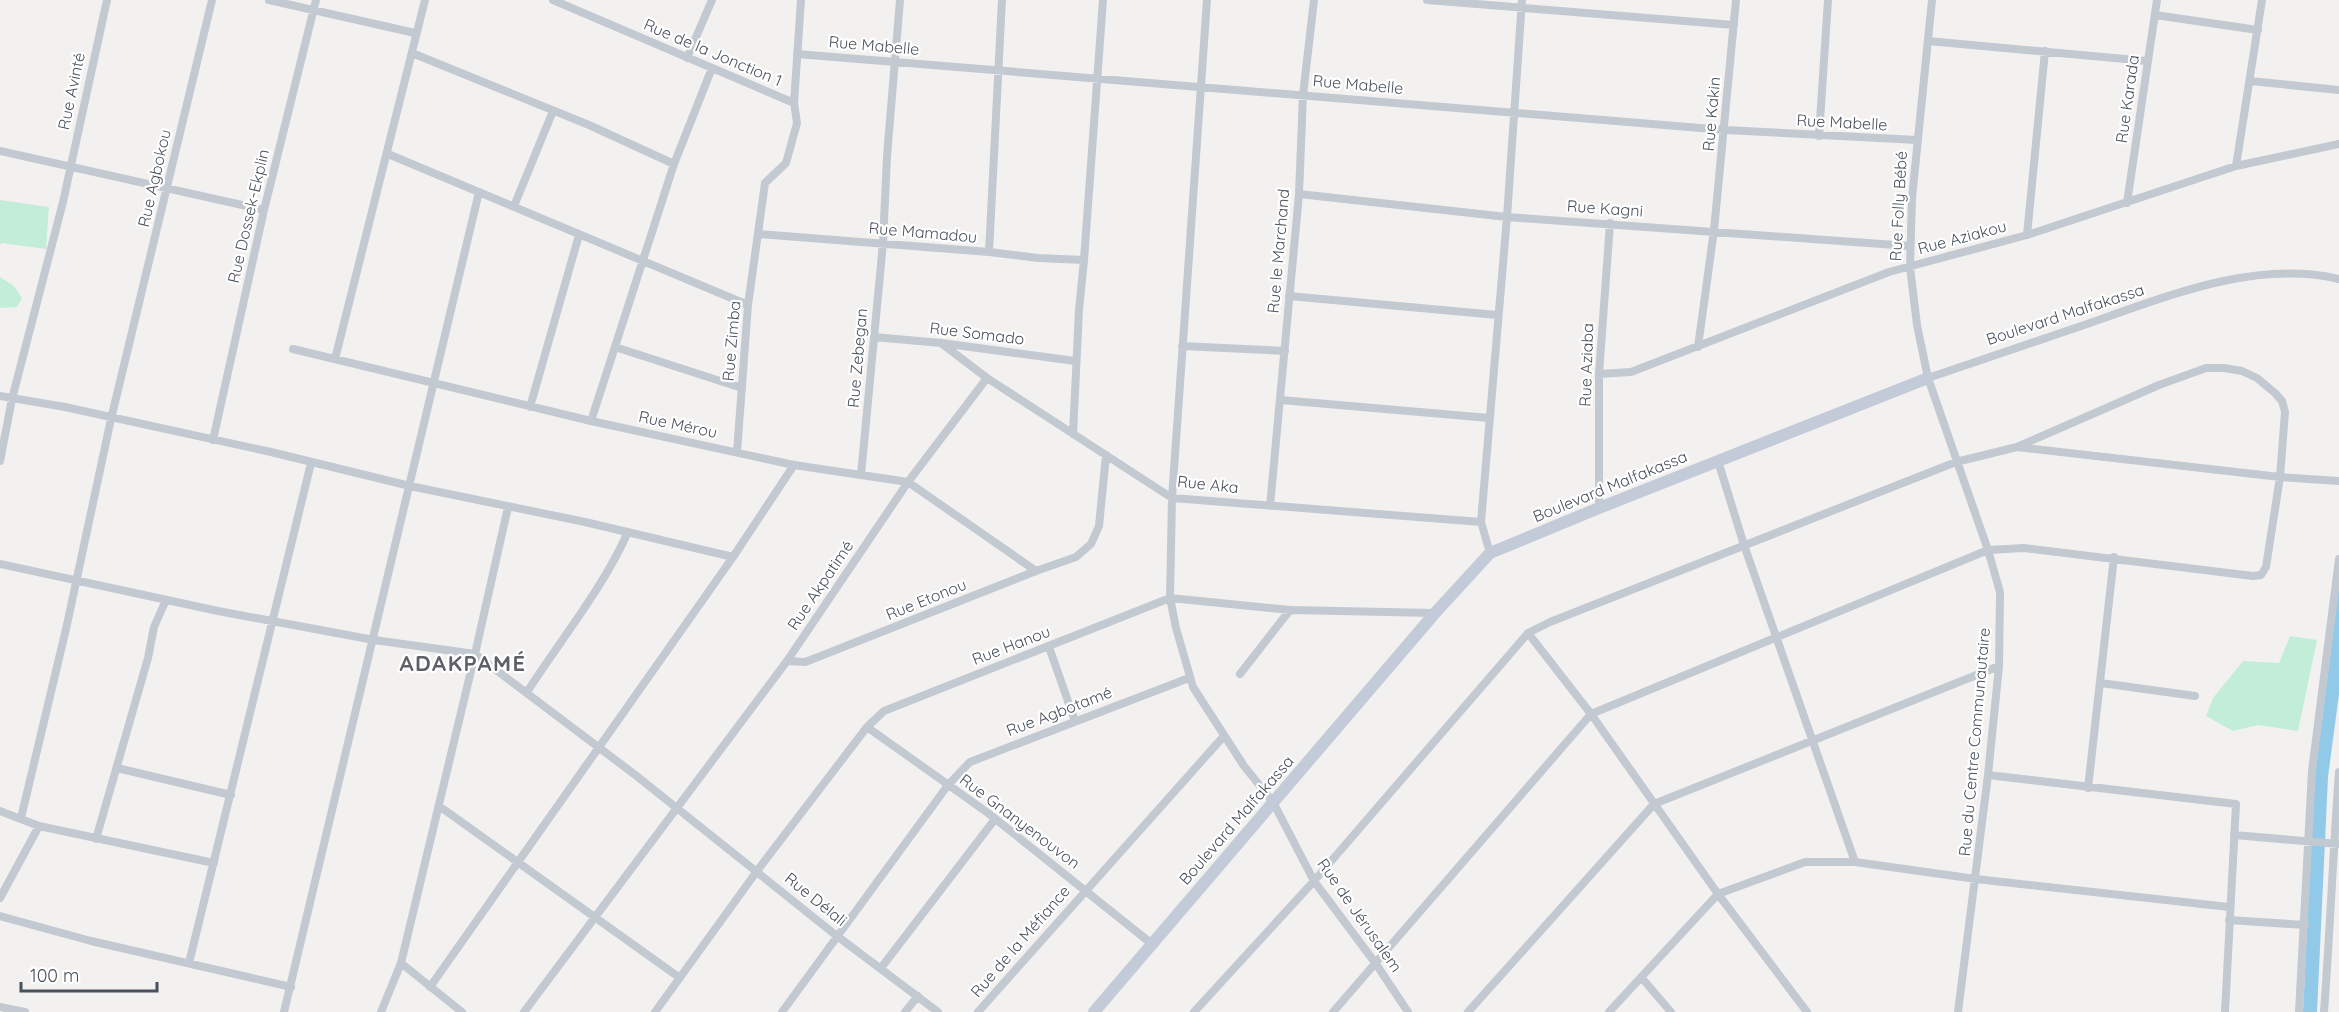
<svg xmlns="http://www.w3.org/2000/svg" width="2339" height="1012" viewBox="0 0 2339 1012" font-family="Quicksand,sans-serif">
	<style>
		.green { fill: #c2edd8 }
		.water { fill: #91cae8 }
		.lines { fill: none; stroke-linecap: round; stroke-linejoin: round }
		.street { stroke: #c2c9d1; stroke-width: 8 }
		.secondary { stroke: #c4cbd8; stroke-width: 12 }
		.labels { text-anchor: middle; stroke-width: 4.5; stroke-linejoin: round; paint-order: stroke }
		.street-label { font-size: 16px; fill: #49515d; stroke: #fff }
		.district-label { font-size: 22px; font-weight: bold; letter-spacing: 1.5px; fill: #5d6065; stroke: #fff }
	</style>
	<rect width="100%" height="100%" fill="#f3f1f0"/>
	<path class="green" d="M0,200L49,207L46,249L1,243L0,246Z
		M0,277L14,286L22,298L17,307L0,308Z
		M2290,636L2317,640L2298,731L2258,725L2233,731L2206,716L2213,698L2243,661L2279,663Z"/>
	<path class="water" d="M2339,580V694L2328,777L2317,1012H2303L2314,783Z"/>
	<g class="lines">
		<path class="street" d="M269,0L415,33
			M553,0L794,103
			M1207,0L1172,498L1170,598L1176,628L1193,687L1244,766L1273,802L1314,881L1376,964L1408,1012
			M1427,0L1734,25
			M1932,0L1912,198L1910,267L1917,325L1928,378L1988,550L2000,592L1999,666L1988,775L1958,1012
			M2155,15L2258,30
			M1928,41L2147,61
			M412,53L589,125L674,164
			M797,54L1725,130L1917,140
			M687,58L712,0
			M2250,81L2339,90
			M1819,136L1828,0
			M0,151L264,210
			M388,154L748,305
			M2236,166L2262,0
			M1299,194L1507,217L1909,246
			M2127,203L2157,0
			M514,206L553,111
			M758,234L989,252L1038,258L1084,260
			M2027,235L2045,51
			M989,252L1002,0
			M1289,296L1497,315
			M874,337L941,343L1075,361
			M941,343L987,378L1172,498L1481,522
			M1182,346L1285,351
			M615,347L742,388
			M1698,347L1714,230L1736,0
			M293,349L591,421L794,465L908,482L1036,571
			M335,359L425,0
			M1599,374L1631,372L1889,272L2027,235L2236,166L2339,144
			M1928,378C1981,360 2034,342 2087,324C2165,297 2255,259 2339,279
			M0,396L65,407L271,452L410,486L585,522L733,557
			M1281,400L1489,418
			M530,407L579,235
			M591,421L674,164L712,68
			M1073,434L1079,310L1084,260L1103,0
			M213,440L264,210L316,0
			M2017,447L2280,477L2339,481
			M737,452L748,305L765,183L786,163L797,123L794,103L801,0
			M0,461L12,399L63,202L107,0
			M1718,461L1744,545L1855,862
			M861,475L883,243L887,156L900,0
			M1270,506L1299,194L1303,95L1314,0
			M1599,508V374L1610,223
			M1490,553L1481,522L1507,217L1522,0
			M0,564L218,611L374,640L475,654L638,777L837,936L938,1012
			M1528,633L1591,714L1718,894L1807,1012
			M1049,647L1075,721
			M787,661L805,662L813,659L1036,571L1076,557L1091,544L1099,526L1106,455
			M1240,674L1290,610
			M2101,683L2195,696
			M527,692C561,639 602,590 628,532
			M867,727L988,813L1152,944
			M117,768L231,795
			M1988,775L2236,804L2225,1012
			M2088,788L2114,557
			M439,806L680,978
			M0,811L39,826L214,863
			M21,818L66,629L111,419L212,0
			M2234,835L2339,844
			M96,839L148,658L154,627L166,600
			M0,898L39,826
			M0,916L91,941L291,987
			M2229,920L2305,925
			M189,963L311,463
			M401,963L462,1012
			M881,968L995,819
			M1641,977L1671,1012
			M430,987L733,557L794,465
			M0,1007L25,1012
			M284,1012L479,192
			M381,1012L401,963L475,654L508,507
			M524,1012L787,661L908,482L987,378
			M655,1012L757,871L867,727L884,711L1170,598L1290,610L1435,613
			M782,1012L948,785L970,762L1189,678
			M905,1012L918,996
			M978,1012L1223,737
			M1194,1012L1314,881L1528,633L1550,622L1956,462L2017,447L2159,385L2206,368H2224L2242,371L2257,378L2275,393L2282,401L2285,412L2280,477L2266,567L2261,575L2253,576L2024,548L1988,550L1591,714L1333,1012
			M1468,1012L1654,804L1999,666
			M1609,1012L1718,894L1805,862H1855L1976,879L2229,907
			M2299,1012L2312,771L2339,559
			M2324,1012C2330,932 2333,852 2339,772"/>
		<path class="secondary" d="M1094,1012L1435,613L1490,553L1599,508L1928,378"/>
	</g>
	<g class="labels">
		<g class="street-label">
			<text transform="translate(874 45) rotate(5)" y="6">Rue Mabelle</text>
			<text transform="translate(713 52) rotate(23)" y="6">Rue de la Jonction 1</text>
			<text transform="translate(1358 84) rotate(5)" y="6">Rue Mabelle</text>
			<text transform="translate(71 91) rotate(-78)" y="6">Rue Avinté</text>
			<text transform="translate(2127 99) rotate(-82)" y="6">Rue Karada</text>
			<text transform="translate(1711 114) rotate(-85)" y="6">Rue Kakin</text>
			<text transform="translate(1842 122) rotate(3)" y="6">Rue Mabelle</text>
			<text transform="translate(154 178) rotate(-77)" y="6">Rue Agbokou</text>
			<text transform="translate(1898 206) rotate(-87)" y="6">Rue Folly Bébé</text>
			<text transform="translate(1605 208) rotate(4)" y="6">Rue Kagni</text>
			<text transform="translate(248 216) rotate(-77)" y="6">Rue Dossek-Ekplin</text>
			<text transform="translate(923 232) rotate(5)" y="6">Rue Mamadou</text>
			<text transform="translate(1962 237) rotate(-15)" y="6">Rue Aziakou</text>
			<text transform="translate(1278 251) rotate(-85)" y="6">Rue le Marchand</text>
			<text transform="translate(2065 314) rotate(-18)" y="6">Boulevard Malfakassa</text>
			<text transform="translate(977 333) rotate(7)" y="6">Rue Somado</text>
			<text transform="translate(731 341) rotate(-85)" y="6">Rue Zimba</text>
			<text transform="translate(857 358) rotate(-85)" y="6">Rue Zebegan</text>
			<text transform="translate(1586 365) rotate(-88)" y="6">Rue Aziaba</text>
			<text transform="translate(678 424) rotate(12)" y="6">Rue Mérou</text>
			<text transform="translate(1208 484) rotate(6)" y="6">Rue Aka</text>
			<text transform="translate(1610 486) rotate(-22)" y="6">Boulevard Malfakassa</text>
			<text transform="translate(820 585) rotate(-56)" y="6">Rue Akpatimé</text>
			<text transform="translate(926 599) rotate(-22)" y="6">Rue Etonou</text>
			<text transform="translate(1011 645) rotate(-21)" y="6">Rue Hanou</text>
			<text transform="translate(1059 711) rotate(-21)" y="6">Rue Agbotamé</text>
			<text transform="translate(1974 742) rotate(-85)" y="6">Rue du Centre Communautaire</text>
			<text transform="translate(1236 820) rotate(-49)" y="6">Boulevard Malfakassa</text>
			<text transform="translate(1020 821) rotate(37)" y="6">Rue Gnanyenouvon</text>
			<text transform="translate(816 899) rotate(39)" y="6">Rue Délali</text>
			<text transform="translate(1360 915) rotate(55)" y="6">Rue de Jérusalem</text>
			<text transform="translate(1020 941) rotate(-49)" y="6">Rue de la Méfiance</text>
		</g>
		<g class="district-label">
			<text x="463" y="671">ADAKPAMÉ</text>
		</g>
	</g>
	<path d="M21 982v9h136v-9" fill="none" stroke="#49515d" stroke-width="3"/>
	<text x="30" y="982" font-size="18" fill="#49515d" stroke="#ffffff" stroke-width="4.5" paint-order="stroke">100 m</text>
</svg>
